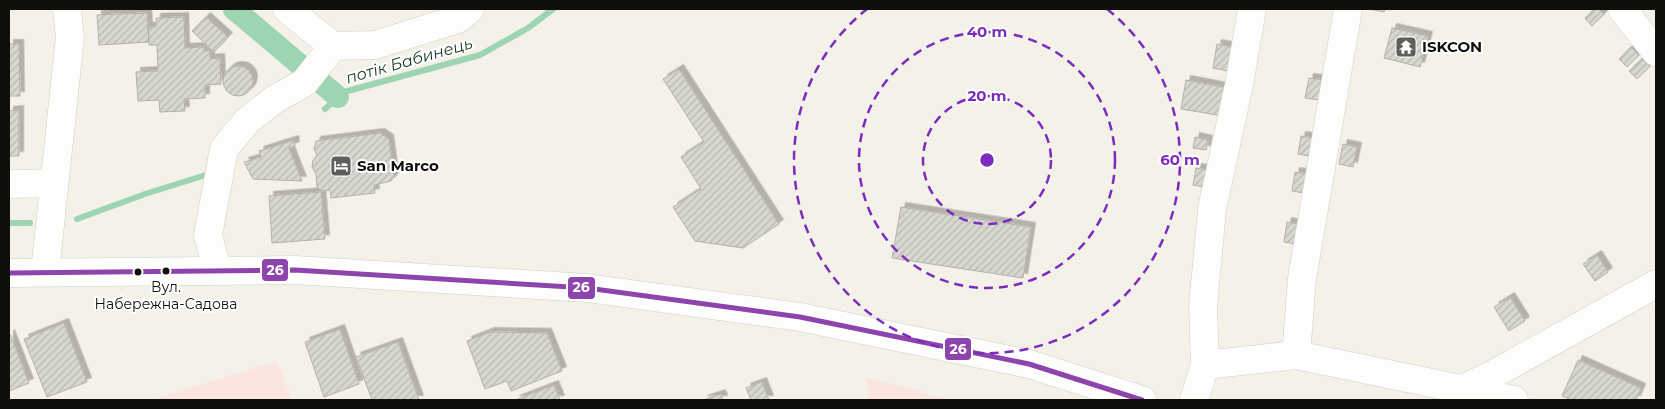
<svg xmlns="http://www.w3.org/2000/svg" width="1665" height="409" viewBox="0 0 1665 409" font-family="Montserrat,sans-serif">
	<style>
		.garden { fill: #fae5e1 }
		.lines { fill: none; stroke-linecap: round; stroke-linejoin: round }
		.stream { stroke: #9dd5b2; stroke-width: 6 }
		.canal { stroke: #9dd5b2; stroke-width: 22 }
		.building { fill: url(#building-hatch); stroke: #b2b1ab; filter: url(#shadow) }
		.minor-casing { stroke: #d1cfc8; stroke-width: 29 }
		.major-casing { stroke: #d1cfc8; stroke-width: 29 }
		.minor { stroke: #fdfdfc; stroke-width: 28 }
		.major { stroke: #fdfdfc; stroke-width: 28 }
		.bus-1-casing { stroke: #fff; stroke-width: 9 }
		.bus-1 { stroke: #8e44ad; stroke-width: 5 }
		.ring { fill: none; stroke: #7b2cbf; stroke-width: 2.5; stroke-dasharray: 9 6 }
		.bus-dot { fill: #110f0a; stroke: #fff; stroke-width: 2 }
		.labels { text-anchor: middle; stroke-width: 4; stroke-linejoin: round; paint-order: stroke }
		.bus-label { font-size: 14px; fill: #110f0a; stroke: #fff }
		.poi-label { font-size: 15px; font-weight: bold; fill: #110f0a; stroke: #fff; text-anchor: start }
		.water-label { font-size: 16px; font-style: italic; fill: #173a27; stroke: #fff }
		.centre { fill: #7b2cbf; stroke: #fff; stroke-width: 2.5 }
		.ring-label { font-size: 15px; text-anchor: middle; font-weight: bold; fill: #7b2cbf; stroke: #fff; stroke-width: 4; stroke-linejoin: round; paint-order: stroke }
		.line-badge { stroke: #fff; stroke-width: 2 }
		.badge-label { font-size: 14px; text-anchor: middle; font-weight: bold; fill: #fff }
	</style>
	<defs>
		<pattern id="building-hatch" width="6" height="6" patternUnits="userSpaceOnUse" patternTransform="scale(1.25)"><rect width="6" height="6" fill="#d8d8d1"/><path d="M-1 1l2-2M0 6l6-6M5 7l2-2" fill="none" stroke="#b8b8b2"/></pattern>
		<filter id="shadow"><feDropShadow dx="4.5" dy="-4.5" stdDeviation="0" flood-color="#0004"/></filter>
	</defs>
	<rect width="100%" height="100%" fill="#f4f1e8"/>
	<path class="garden" d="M277,361L292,400H152Z
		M866,377L951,400H869Z"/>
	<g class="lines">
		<path class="stream" d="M325,109L344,92L480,55L528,28L553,9
			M77,219L145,194L206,175
			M9,223H30"/>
		<path class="canal" d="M234,9L338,97"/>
	</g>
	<path class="building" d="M1369,9H1385L1384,12Z
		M1595,9H1599L1604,14L1592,26L1585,18Z
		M147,13L149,42L99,45L97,15Z
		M184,17L185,48L204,47V51H210V59L220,58L221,84L205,85V98L184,99L185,111L160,112L159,100L138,101L136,72L158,71L157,45H149L148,27H156V18Z
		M206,17L228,37L214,52L192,31Z
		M1392,28L1428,36L1420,67L1384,58Z
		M9,44H19L20,96H9Z
		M1217,44L1232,47L1228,71L1213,68Z
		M1631,47L1639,55L1627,67L1619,59Z
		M1642,59L1650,66L1637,79L1629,71Z
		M223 81a15 15 0 1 1 30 0a15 15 0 1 1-30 0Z
		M679,69L779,224L743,248L695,241L673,207L701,189L681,157L704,142L663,79Z
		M1309,78L1324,80L1320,100L1305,98Z
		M1186,80L1228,88L1223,116L1181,109Z
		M19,110V156H9V111Z
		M380,133L389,139L394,177L391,181L374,185L375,193L331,198L330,190L321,191L317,187L316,174L312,167L313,160L317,155L314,149L316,141Z
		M1301,136L1313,138L1309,156L1298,154Z
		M1195,137L1208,140L1206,150L1193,148Z
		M294,140L295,146L289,148L302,181L253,179L244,162L261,157L259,151Z
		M1343,144L1357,147L1353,167L1339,164Z
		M1196,168L1208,170L1205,187L1193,185Z
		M1295,172L1307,174L1304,193L1292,191Z
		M321,192L325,239L272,243L269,196Z
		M901,207L1031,227L1023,278L892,258Z
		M1287,222L1298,224L1295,244L1284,242Z
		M1597,255L1608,272L1595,281L1583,264Z
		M1510,297L1525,321L1509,331L1494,307Z
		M64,323L87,382L47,397L24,339Z
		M340,329L359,384L324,397L305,342Z
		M490,332L547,333L562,371L511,391L507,381L485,389L467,341Z
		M10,334L29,383L9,391V335Z
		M398,342L419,400H372L356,357Z
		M1578,360L1641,388L1636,400H1572L1562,396Z
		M762,382L769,400H751L746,388Z
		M554,385L560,400H515Z
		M721,394L723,400H703Z"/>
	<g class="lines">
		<g class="minor-casing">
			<path id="minor" d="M287,9L333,46
				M1622,9L1656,52
				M9,184L54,183
				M217,269L208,235L224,149L247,121L275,99L304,83L333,46L375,45L458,19L470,9
				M45,272L70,37L67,9
				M1296,355L1302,279L1348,9
				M1205,365L1203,307L1212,209L1239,85L1252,9
				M1462,389L1488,377L1656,284
				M1194,400L1205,365L1296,355L1514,400"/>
		</g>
		<g class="major-casing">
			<path id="major" d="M9,273L295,270L587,288L800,317L1029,364L1142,400"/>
		</g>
		<use href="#minor" class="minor"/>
		<use href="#major" class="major"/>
		<g class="bus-1-casing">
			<path id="bus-1" d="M9,273L295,270L587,288L800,317L1029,364L1142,400"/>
		</g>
		<use href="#bus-1" class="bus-1"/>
	</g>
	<g class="ring">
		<circle cx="987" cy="160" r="64"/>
		<circle cx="987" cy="160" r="128"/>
		<path d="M1107 9A193 193 0 1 1 867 9"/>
	</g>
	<defs>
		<g id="temple-square" transform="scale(1.125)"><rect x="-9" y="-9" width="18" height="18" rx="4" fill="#605e58" stroke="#fff"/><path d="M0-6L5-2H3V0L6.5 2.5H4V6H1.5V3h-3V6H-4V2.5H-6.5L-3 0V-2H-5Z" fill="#fff"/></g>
		<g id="hotel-square" transform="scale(1.125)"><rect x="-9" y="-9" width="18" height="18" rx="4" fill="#605e58" stroke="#fff"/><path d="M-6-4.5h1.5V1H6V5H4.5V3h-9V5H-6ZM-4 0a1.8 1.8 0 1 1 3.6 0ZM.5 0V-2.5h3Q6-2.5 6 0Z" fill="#fff"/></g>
	</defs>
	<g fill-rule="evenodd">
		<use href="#temple-square" x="1406" y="47"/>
		<use href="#hotel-square" x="341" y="166"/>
	</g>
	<g class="bus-dot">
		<circle cx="166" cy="271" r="4.5"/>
		<circle cx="138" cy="272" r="4.5"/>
	</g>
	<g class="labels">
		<g class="bus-label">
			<text x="166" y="292">Вул.<tspan x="166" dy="17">Набережна-Садова</tspan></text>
		</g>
		<g class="poi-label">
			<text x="1422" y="52">ISKCON</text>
			<text x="357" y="171">San Marco</text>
		</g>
		<g class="water-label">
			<text transform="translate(409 60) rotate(-16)" y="6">потік Бабинець</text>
		</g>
	</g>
	<circle cx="987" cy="160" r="8" class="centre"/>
	<g class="ring-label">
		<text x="987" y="37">40 m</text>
		<text x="987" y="101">20 m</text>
		<text x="1180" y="165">60 m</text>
	</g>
	<g class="line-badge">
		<rect x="261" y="258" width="28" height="24" rx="5" fill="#8e44ad"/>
		<rect x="567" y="276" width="29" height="24" rx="5" fill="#8e44ad"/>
		<rect x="944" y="337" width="28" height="24" rx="5" fill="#8e44ad"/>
	</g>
	<g class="badge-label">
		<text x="275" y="275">26</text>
		<text x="581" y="292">26</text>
		<text x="958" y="354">26</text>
	</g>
	<rect width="1665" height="409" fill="none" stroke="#110f0a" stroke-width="20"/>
</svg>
